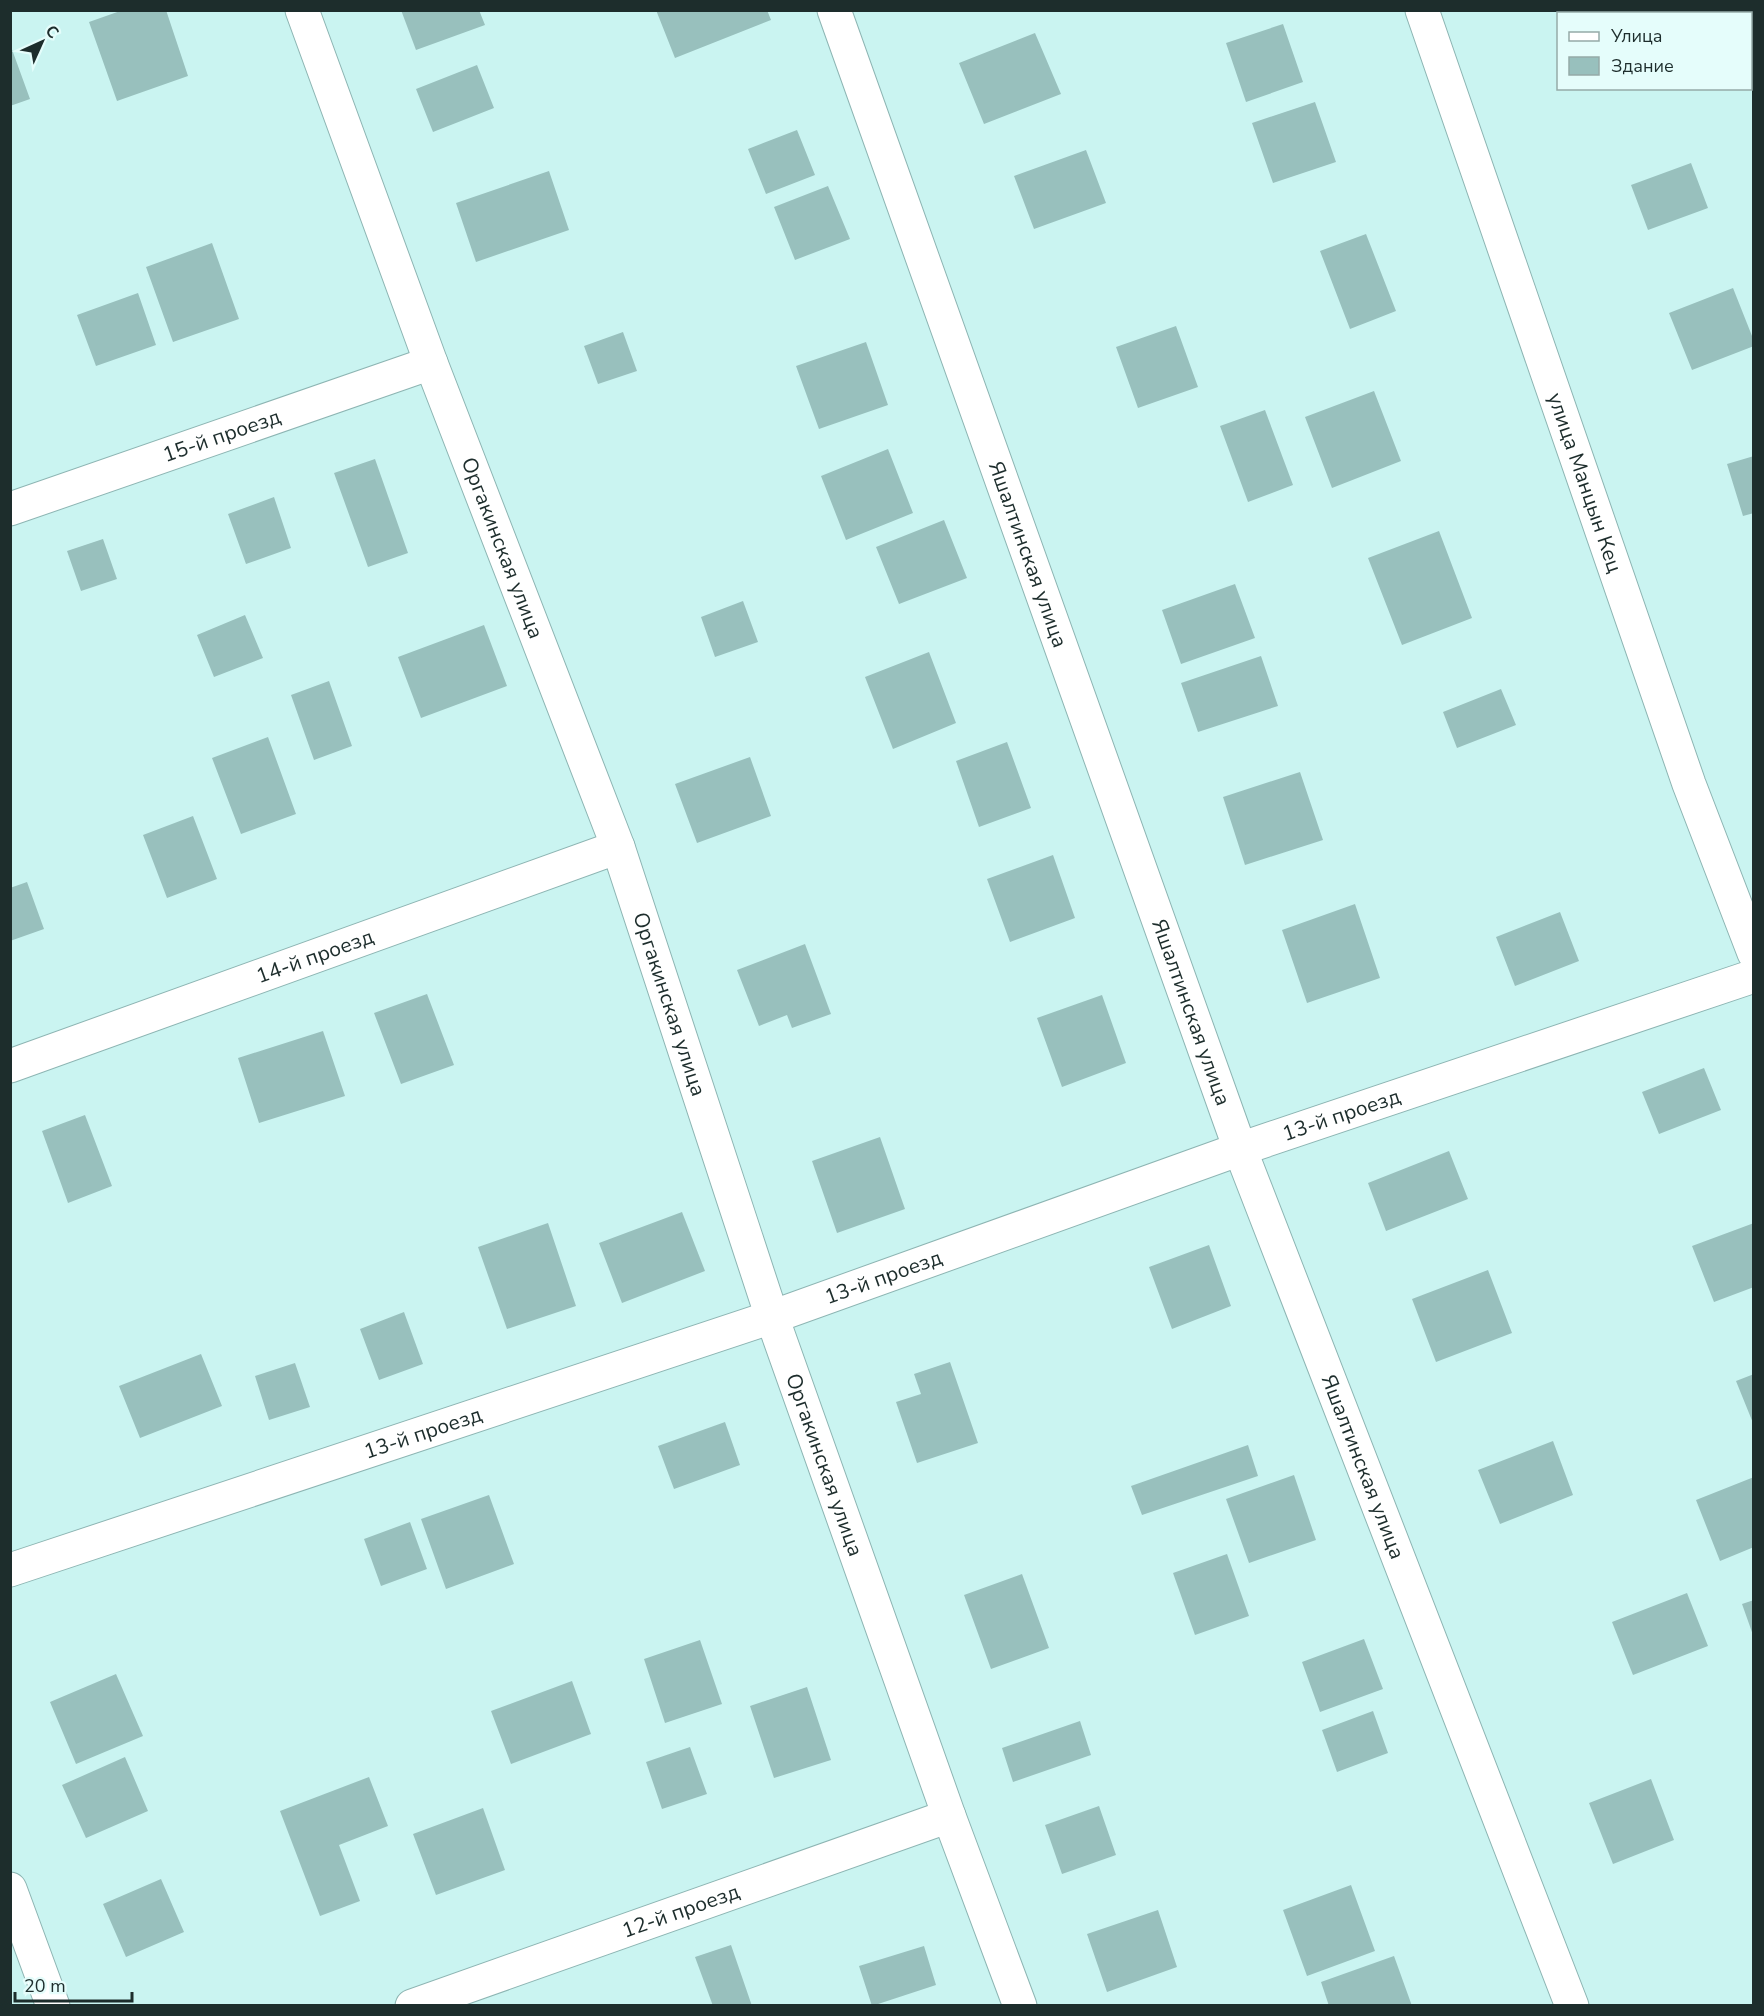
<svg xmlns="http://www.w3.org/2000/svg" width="1764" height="2016" viewBox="0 0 1764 2016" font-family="'Nunito Sans',sans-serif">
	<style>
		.building { fill: #98c0bd }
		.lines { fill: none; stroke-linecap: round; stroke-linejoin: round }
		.minor-casing { stroke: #8db5b3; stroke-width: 35 }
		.minor { stroke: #fff; stroke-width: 33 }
		.labels { text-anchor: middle; stroke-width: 5; stroke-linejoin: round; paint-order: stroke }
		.street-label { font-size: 21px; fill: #1d2d2c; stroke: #e5fdfb }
	</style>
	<rect width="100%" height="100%" fill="#caf4f1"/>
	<path class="building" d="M123,10H166L188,76L117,101L89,22Z
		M401,10H479L485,25L416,50Z
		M656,10H767L771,20L675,58Z
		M1564,10H1637L1638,14H1565Z
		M1283,24L1303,82L1246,102L1226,43Z
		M1035,33L1061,94L984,124L959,63Z
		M10,44L30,99L10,106Z
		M477,65L494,108L433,132L416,89Z
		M1315,102L1336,162L1273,183L1252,123Z
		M797,130L815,175L766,194L748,149Z
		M1086,150L1106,203L1034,229L1014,176Z
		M1691,163L1708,208L1648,230L1631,185Z
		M549,171L569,230L476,262L456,203Z
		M828,186L850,239L795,260L774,207Z
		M1366,234L1396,311L1350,329L1320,251Z
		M212,243L239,319L173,342L146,267Z
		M1733,288L1754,341V346L1692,370L1669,313Z
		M138,293L156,345L96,366L77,315Z
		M1176,326L1198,387L1138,408L1116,347Z
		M623,332L637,371L598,384L584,346Z
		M866,342L888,405L819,429L796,366Z
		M1374,391L1401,461L1332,488L1305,417Z
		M1265,410L1293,485L1248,502L1220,426Z
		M888,449L913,513L846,540L821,476Z
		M1754,456V513L1743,516L1727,464Z
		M375,459L408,553L368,567L334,473Z
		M274,497L291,548L246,564L228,514Z
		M944,520L967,578L899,604L876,547Z
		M1439,531L1472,618L1402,645L1368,558Z
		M103,539L117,579L81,591L67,551Z
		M1235,584L1255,638L1181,664L1162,610Z
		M743,601L758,642L715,657L701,617Z
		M245,615L263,658L214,677L197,635Z
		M484,625L507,686L421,718L398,657Z
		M929,652L956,723L893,749L865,677Z
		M1261,656L1278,706L1198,732L1181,683Z
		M329,681L352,746L314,760L291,695Z
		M1501,689L1516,725L1457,748L1443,712Z
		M268,737L296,814L241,834L212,758Z
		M1007,742L1031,808L979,827L956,761Z
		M750,757L771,816L697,843L675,784Z
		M1300,772L1323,840L1245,865L1223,797Z
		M193,816L217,879L167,898L143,835Z
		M1053,855L1075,918L1010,942L987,879Z
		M27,882L44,929L10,941V888Z
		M1355,904L1380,978L1307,1003L1282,930Z
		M1560,912L1579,961L1515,986L1496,937Z
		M805,944L831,1014L792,1028L787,1015L759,1026L737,970Z
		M427,994L454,1065L401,1084L374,1013Z
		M1102,995L1126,1063L1062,1087L1037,1018Z
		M323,1031L345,1096L259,1123L238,1058Z
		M1704,1068L1721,1110L1659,1134L1642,1092Z
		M85,1115L112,1186L68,1203L42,1131Z
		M880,1137L905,1209L837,1233L812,1161Z
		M1449,1151L1468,1199L1386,1231L1368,1183Z
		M682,1212L705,1271L622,1303L599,1243Z
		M548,1223L576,1306L507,1329L478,1247Z
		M1754,1223V1287L1714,1302L1692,1246Z
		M1209,1245L1231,1306L1172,1329L1149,1267Z
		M1488,1270L1512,1333L1436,1362L1412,1299Z
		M404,1312L423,1364L379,1380L360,1329Z
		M201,1354L222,1406L140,1438L119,1386Z
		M950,1362L978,1443L917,1463L896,1402L921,1394L914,1374Z
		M295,1363L310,1407L269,1420L255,1376Z
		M1754,1374V1423H1753L1736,1381Z
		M725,1422L740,1465L674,1489L658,1446Z
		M1553,1441L1573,1495L1500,1524L1478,1470Z
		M1248,1445L1258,1476L1142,1515L1131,1486Z
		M1294,1475L1316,1540L1249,1563L1226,1499Z
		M1754,1477V1547L1720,1561L1696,1500Z
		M489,1495L514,1564L446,1589L421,1519Z
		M410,1522L427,1569L381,1586L364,1539Z
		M1227,1554L1249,1616L1195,1635L1173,1573Z
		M1022,1574L1049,1648L991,1669L964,1595Z
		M1687,1593L1708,1646L1633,1675L1612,1622Z
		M1754,1600V1635H1753L1742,1604Z
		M1364,1639L1383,1689L1320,1712L1302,1662Z
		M700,1640L722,1704L665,1723L644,1659Z
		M116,1674L143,1736L76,1764L50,1702Z
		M572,1681L591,1734L511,1764L491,1711Z
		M807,1687L831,1760L774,1778L750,1706Z
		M1373,1711L1388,1753L1337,1772L1322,1730Z
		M1080,1721L1091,1755L1013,1782L1002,1748Z
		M690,1747L707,1794L662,1809L646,1762Z
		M125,1757L148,1811L86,1838L62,1785Z
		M369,1777L388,1826L339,1845L360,1901L320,1916L280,1811Z
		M1651,1779L1674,1840L1613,1864L1589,1803Z
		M1099,1806L1116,1855L1062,1874L1045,1825Z
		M483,1808L505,1870L436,1895L413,1834Z
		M161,1879L184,1932L126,1957L103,1904Z
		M1351,1885L1375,1951L1307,1976L1283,1910Z
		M1158,1910L1177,1967L1107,1992L1087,1934Z
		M731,1945L752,2006H713L695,1957Z
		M924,1946L936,1985L872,2006L859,1966Z
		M1394,1956L1412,2006H1329L1321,1982Z"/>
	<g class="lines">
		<g class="minor-casing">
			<g id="minor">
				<path id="s1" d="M302,10L431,363L618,847L772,1317L949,1816L1020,2006"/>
				<path id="s2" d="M834,10L1240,1149L1572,2006"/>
				<path id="s3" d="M1422,10L1689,784L1754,953"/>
				<path id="s4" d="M10,509L431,363"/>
				<path id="s5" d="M10,1066L618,847"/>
				<path id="s6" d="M10,1570L772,1317L1240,1149L1754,976"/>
				<path d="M10,1889L53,2006"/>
				<path id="s7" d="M412,2006L949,1816"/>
			</g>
		</g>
		<use href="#minor" class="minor"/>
	</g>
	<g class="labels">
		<g class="street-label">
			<text dy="7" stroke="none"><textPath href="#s4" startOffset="224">15-й проезд</textPath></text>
			<text dy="7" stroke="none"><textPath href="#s3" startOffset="500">улица Манцын Кец</textPath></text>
			<text dy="7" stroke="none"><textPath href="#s1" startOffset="574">Оргакинская улица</textPath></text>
			<text dy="7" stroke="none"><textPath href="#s2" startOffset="578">Яшалтинская улица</textPath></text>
			<text dy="7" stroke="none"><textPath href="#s5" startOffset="324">14-й проезд</textPath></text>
			<text dy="7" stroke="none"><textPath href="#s1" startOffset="1060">Оргакинская улица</textPath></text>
			<text dy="7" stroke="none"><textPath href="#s2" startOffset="1064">Яшалтинская улица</textPath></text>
			<text dy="7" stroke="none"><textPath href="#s6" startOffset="1407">13-й проезд</textPath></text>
			<text dy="7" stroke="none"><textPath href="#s6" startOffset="921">13-й проезд</textPath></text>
			<text dy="7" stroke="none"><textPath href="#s6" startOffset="435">13-й проезд</textPath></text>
			<text dy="7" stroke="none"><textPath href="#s1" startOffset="1546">Оргакинская улица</textPath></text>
			<text dy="7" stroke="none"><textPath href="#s2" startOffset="1550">Яшалтинская улица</textPath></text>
			<text dy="7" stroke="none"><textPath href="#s7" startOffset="285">12-й проезд</textPath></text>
		</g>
	</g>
	<rect width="1764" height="2016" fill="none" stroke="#1d2d2c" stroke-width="24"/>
	<rect x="1557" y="12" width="195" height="78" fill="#e5fdfb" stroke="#95aaa8" stroke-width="1.5"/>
	<rect x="1569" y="32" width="30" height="9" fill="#ffffff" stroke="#95aaa8" stroke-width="1.5"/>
	<text x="1611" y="42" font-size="18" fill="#1d2d2c">Улица</text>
	<rect x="1569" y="57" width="30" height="18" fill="#98c0bd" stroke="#95aaa8" stroke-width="1.5"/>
	<text x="1611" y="72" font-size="18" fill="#1d2d2c">Здание</text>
	<g transform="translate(42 42) rotate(45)" stroke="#e5fdfb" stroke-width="4.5" paint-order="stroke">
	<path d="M0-4.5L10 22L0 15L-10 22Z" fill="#1d2d2c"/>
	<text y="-9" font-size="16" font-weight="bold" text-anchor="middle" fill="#1d2d2c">С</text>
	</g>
	<path d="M15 1992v9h117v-9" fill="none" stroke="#1d2d2c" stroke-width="3"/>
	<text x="24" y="1992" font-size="18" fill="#1d2d2c" stroke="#e5fdfb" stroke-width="4.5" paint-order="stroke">20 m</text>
</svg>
